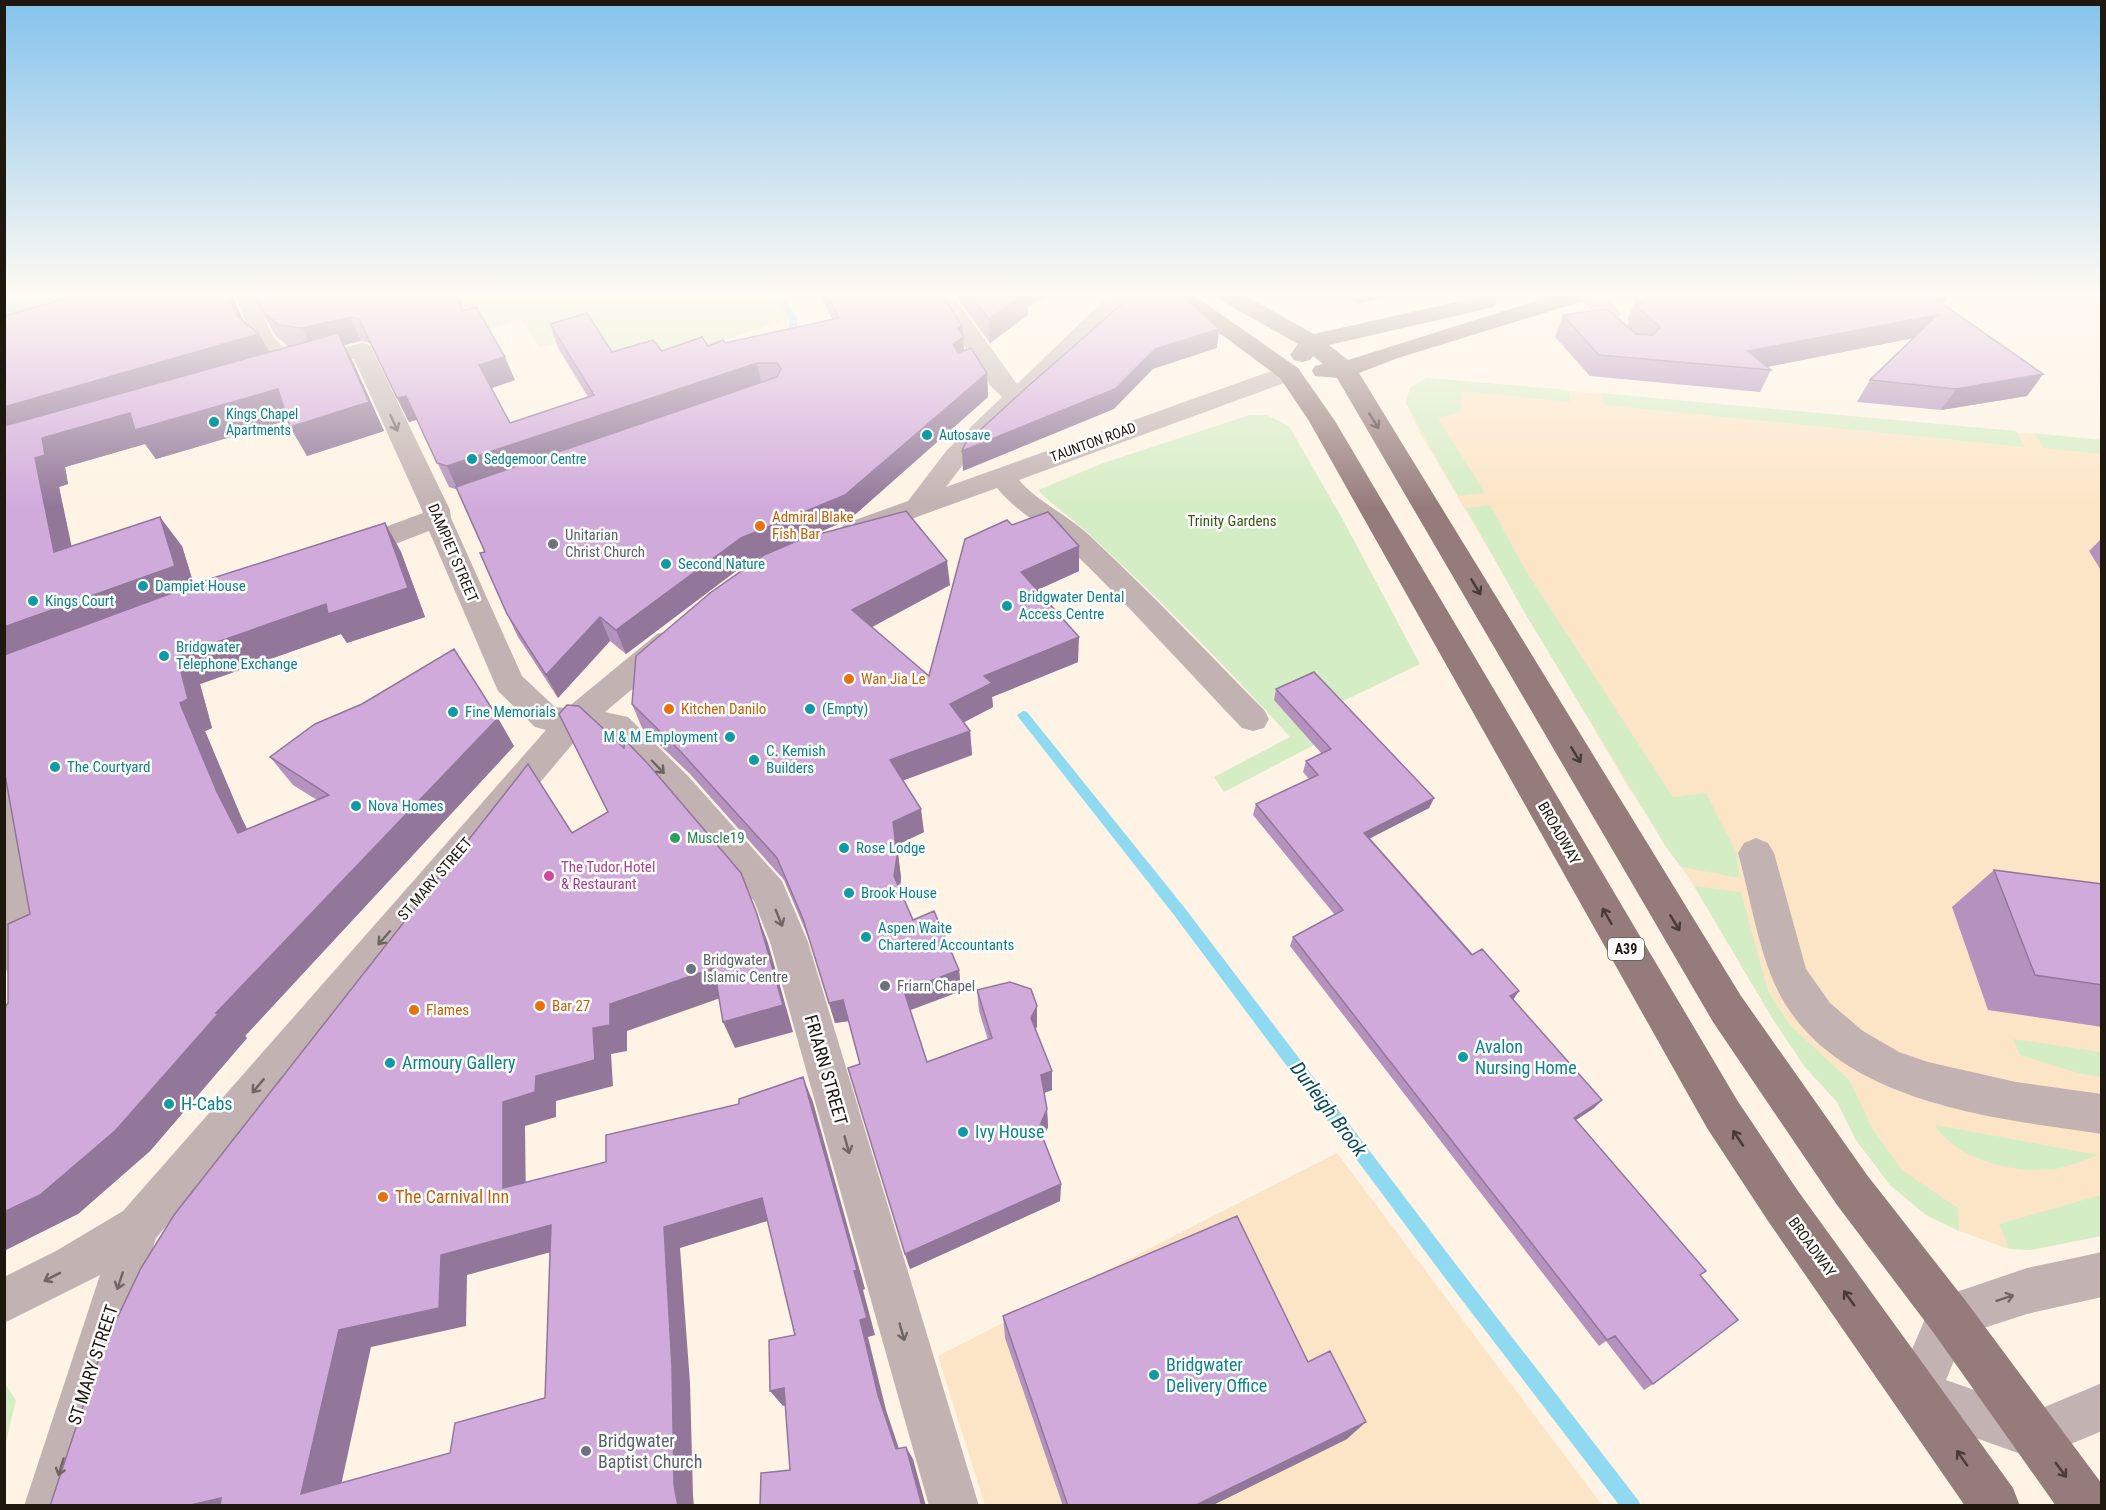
<svg xmlns="http://www.w3.org/2000/svg" width="2106" height="1510" viewBox="0 0 2106 1510" font-family="'Roboto Condensed',sans-serif">
	<style>
		.built { fill: #fce5c6 }
		.green { fill: #d5edc5 }
		.water { fill: #8fdaf1 }
		.lines { fill: none; stroke-linecap: round; stroke-linejoin: round }
		.stream { fill: #8fdaf1; fill-rule: evenodd }
		.minor { fill: #c2b3b2; fill-rule: evenodd }
		.major { fill: #957c7a; fill-rule: evenodd }
		.wall { fill: #b492bd }
		.shaded-wall { fill: #92779a }
		.building { fill: #d1aadc; stroke: #92779a; stroke-width: 1.5; fill-rule: evenodd }
		.oneway { stroke: #483b34 }
		.oneway2 { stroke: #706660 }
		.culture-dot { fill: #0f9aa8; stroke: #fff; stroke-width: 2 }
		.food-dot { fill: #e8710a; stroke: #fff; stroke-width: 2 }
		.worship-dot { fill: #6b7280; stroke: #fff; stroke-width: 2 }
		.leisure-dot { fill: #2e9e5b; stroke: #fff; stroke-width: 2 }
		.hotel-dot { fill: #d1479c; stroke: #fff; stroke-width: 2 }
		.labels { text-anchor: middle; stroke-width: 5; stroke-linejoin: round; paint-order: stroke }
		.far-culture-label { font-size: 14px; fill: #0d838f; stroke: #fff; text-anchor: start }
		.far-street-label { font-size: 14px; fill: #1f180f; stroke: #fff }
		.shield { fill: #fff; stroke: #625d57; stroke-width: 1.5 }
		.shield-label { font-size: 14px; font-weight: bold; fill: #1f180f }
		.food-label { font-size: 15px; fill: #c56008; stroke: #fff; text-anchor: start }
		.park-label { font-size: 15px; fill: #365b0e; stroke: #fff }
		.worship-label { font-size: 15px; fill: #5b616d; stroke: #fff; text-anchor: start }
		.street-label { font-size: 15px; fill: #1f180f; stroke: #fff }
		.culture-label { font-size: 15px; fill: #0d838f; stroke: #fff; text-anchor: start }
		.leisure-label { font-size: 15px; fill: #27864d; stroke: #fff; text-anchor: start }
		.hotel-label { font-size: 15px; fill: #b23c85; stroke: #fff; text-anchor: start }
		.near-culture-label { font-size: 18px; fill: #0d838f; stroke: #fff; text-anchor: start }
		.near-street-label { font-size: 18px; fill: #1f180f; stroke: #fff }
		.near-food-label { font-size: 18px; fill: #c56008; stroke: #fff; text-anchor: start }
		.near-worship-label { font-size: 18px; fill: #5b616d; stroke: #fff; text-anchor: start }
		.near-water-label { font-size: 20px; font-style: italic; fill: #094d5d; stroke: #fff }
	</style>
	<rect width="100%" height="100%" fill="#fef3e4"/>
	<path class="built" d="M1427,378L2101,440V1236L2031,1250L2009,1249L1959,1231L1926,1215L1890,1185L1856,1140L1837,1102L1805,1067L1774,1021L1694,886L1630,790L1419,431L1406,403L1410,388Z
		M1337,1153L1602,1505H985L938,1356Z"/>
	<path class="green" d="M439,296H775L789,319L619,374L594,334L540,348L522,319L486,330Z
		M1427,378L1568,390L1570,402L1461,391V412L1438,418L1485,493L1458,496L1406,403L1410,388Z
		M1600,393L2016,431L2025,447L1604,405Z
		M1250,415H1267L1289,426L1343,520L1420,664L1333,706L1314,745L1224,792L1214,777L1290,737C1227,667 1159,599 1090,535C1073,519 1054,507 1038,490L1106,462Z
		M2034,433L2101,440V454L2044,448Z
		M1490,505L1526,571L1673,797L1706,793L1736,852L1740,878L1681,867L1666,847L1523,610L1466,508Z
		M1694,886L1741,892L1768,991L1790,1025L1850,1081L1873,1130L1902,1170L1958,1208L1959,1231L1926,1215L1890,1185L1856,1140L1837,1102L1805,1067L1774,1021Z
		M2013,1039L2101,1052V1077L2081,1074L2020,1055Z
		M1935,1125L2099,1155C2086,1159 2073,1165 2060,1168C2021,1176 1956,1161 1935,1125Z
		M2101,1195V1236L2031,1250L2009,1249L1999,1224Z
		M5,1384L16,1400L5,1446Z"/>
	<path class="water" d="M4,296H106L5,326Z"/>
	<g class="lines">
		<path class="stream" d="M775,296H783L797,318V346L790,344L789,318Z
			M1023,711L1027,712L1184,907L1454,1262L1638,1500L1641,1506H1620L1442,1274L1174,915L1019,718L1017,715Z"/>
		<path class="minor" d="M236,296H258C263,309 266,324 273,336C292,367 335,349 362,343L370,345L450,510L451,518L522,676L555,707L567,708L657,634L668,631L679,634L683,642L679,650L605,712L628,717L688,776L782,881L808,942L979,1506H929L770,942L754,901L664,794L608,737L581,734L156,1238L74,1506H24L100,1275L4,1323V1277L56,1251L123,1211L546,730L535,727L498,691L429,531L359,558L349,560L339,558L335,551L339,544L423,513L422,510L354,359L303,371L272,360L253,342Z
			M931,296H953L1017,384L1108,296H1132L965,462L946,487L1280,368L1289,366L1298,368L1301,373L1298,378L1019,480C1039,503 1068,515 1090,536C1150,592 1207,652 1264,710L1269,719L1264,728L1253,731L1242,728C1185,668 1129,606 1070,549C1046,526 1018,514 997,488L864,536L854,539L844,536L840,530L844,524L908,501L947,450L1002,397L990,385Z
			M1576,296C1595,296 1609,296 1621,314L1617,320L1637,339L1633,344H1617L1591,320L1596,314Z
			M4,742L16,746L20,755L37,910L40,961L34,973L21,978L8,973L4,966Z
			M1756,838L1768,843L1774,853L1806,969L1830,1003L1863,1031L1899,1052L1928,1062L2016,1082L2102,1094V1134C1991,1118 1832,1102 1777,989C1758,949 1750,896 1738,853L1744,843Z
			M2102,1252V1297L2027,1314L1965,1334L1946,1380L2035,1411L2102,1383V1431L2035,1459L1900,1411L1893,1394L1933,1300L2027,1268Z"/>
		<path class="major" d="M1169,296H1195L1298,368L1335,421L1737,1100L1798,1191L2013,1488L2020,1506H1965L1768,1221L1707,1128L1309,421L1280,378Z
			M1219,296H1246L1314,334L1483,296L1494,297L1497,302L1494,307L1329,345L1348,360L1551,296H1586L1583,301L1398,358L1359,373L1741,996L1867,1175L1965,1300L2102,1484V1506H2056L1933,1332L1837,1205L1713,1022L1337,378L1315,376L1312,371L1315,366L1323,364L1313,356L1310,360L1302,362L1294,360L1290,355L1298,344L1222,301Z"/>
	</g>
	<path class="wall" d="M69,296H232L244,322L270,352L289,347L275,335L262,311H463L515,380L491,388L510,423L588,397L558,348L550,324L612,352L662,351L708,346L832,319L821,296H943L962,326L964,351L987,373L988,397L850,519L809,537L950,585L872,627L929,676L1012,525L1079,571L1037,590L1078,662L992,697L993,707L964,722L970,731L972,755L903,780L924,832L897,845L901,878L900,888L913,920L959,970L961,991L910,1010L927,1062L988,1040L979,1011L977,990L1037,1006V1026L1036,1029L1052,1090L1044,1093L1047,1109L1048,1127L1043,1138L1061,1184L1060,1201L910,1269L905,1254L860,1064L849,1021L835,1023L809,939L784,880L690,774L642,728L632,704L764,555L748,562L626,654L610,641L558,698L518,637L507,614L485,552L458,490L449,487L417,420L409,422L370,343L361,341L344,345L353,362L384,431L307,456L288,420L156,459L145,444L65,467L68,484L59,487L71,546H182L194,585L385,523L401,552L425,617L347,643L341,634L200,684L212,728L205,731L242,819L247,829L317,800L293,785L270,757L514,746L245,1036L247,1038L150,1151L78,1214L8,1003L30,914Z
		M956,296H1049L1028,306V315L990,343Z
		M1349,296H1390L1357,304Z
		M1653,296H1949L1945,302L1941,303L2043,374L2027,396L1941,410L1857,402L1870,380L1913,338L1767,367L1771,370L1760,392L1590,376L1555,337L1563,315L1627,326L1629,322L1627,320L1636,299Z
		M2102,538V572L2089,551Z
		M1276,689L1434,798L1429,808L1370,838L1602,1100L1594,1108L1576,1120L1700,1275L1653,1384L1644,1390L1606,1341L1599,1346L1290,946L1293,937L1335,915L1253,815L1256,804L1309,779L1303,772L1306,761L1322,754L1274,700Z
		M1994,870L2102,884V1027L1988,1010L1952,907Z
		M1003,1316L1308,1362L1347,1439L1211,1506H1063L1005,1338Z"/>
	<path class="shaded-wall" d="M227,296H232L236,303L250,337L259,334L276,363L4,438V407L238,317Z
		M1021,296H1049L1028,306V315L990,343L989,319Z
		M1359,296H1390L1357,304Z
		M1913,296H1949L1945,302L1905,309Z
		M1937,315L1924,336L1756,369L1748,351Z
		M350,317L361,341L344,345L353,362L384,431L307,456L290,427L314,351L302,328Z
		M962,326L965,360L955,368L953,344L958,328Z
		M1219,329L1217,348L1153,369L1114,409L963,471L962,451L1155,349Z
		M505,357L515,380L489,389L479,365Z
		M757,363L762,387L458,490L447,466Z
		M987,373L988,397L850,519L748,562L626,654L616,630L741,538Z
		M2043,374L2027,396L1941,410L1956,389Z
		M278,389L295,418L156,459L145,444L65,467L68,484L59,487L79,581L54,552L35,458L42,438L130,413Z
		M406,396L418,419L409,422L397,398Z
		M160,517L182,546L197,595L4,657V627Z
		M385,523L401,552L425,617L347,643L341,634L200,684L212,728L205,731L242,819L263,860L238,833L217,792L180,703L177,656Z
		M1079,546V571L1022,597L1021,572Z
		M947,561L950,585L857,635L852,610Z
		M600,617L610,641L558,698L546,675Z
		M1079,637L1078,662L992,697L993,707L953,728L950,704L984,676Z
		M498,718L514,746L245,1036L247,1038L150,1151L78,1214L4,1251V1212L216,1013Z
		M970,731L972,755L894,784L890,760Z
		M1434,798L1429,808L1361,843L1364,833Z
		M921,809L924,832L897,845L901,878L899,898L894,876L893,822Z
		M757,914L768,943L793,1032L735,1048L723,1022Z
		M714,968L726,996L627,1031V1051L611,1054L613,1086L556,1101V1117L525,1126L526,1209L503,1188V1102L593,1028L610,1004Z
		M959,970L961,991L908,1011L904,991Z
		M1519,991L1513,1000L1510,996Z
		M843,1000L849,1021L835,1023L829,1003Z
		M1037,1006V1026L1032,1038L1031,1018Z
		M1052,1071V1090L1041,1094V1075Z
		M803,1077L813,1102L865,1289L863,1290L875,1335L868,1337L886,1410L903,1461L896,1449L878,1395L860,1320Z
		M1602,1100L1594,1108L1567,1126L1574,1118Z
		M1047,1109L1048,1127L1039,1146V1128Z
		M1061,1184L1060,1201L910,1269L905,1254Z
		M762,1198L774,1219L680,1248L690,1383L693,1496L694,1506H678L674,1485L664,1227Z
		M551,1225L573,1246L467,1275L466,1326L371,1347L337,1504L301,1494L339,1330L441,1255Z
		M784,1388L796,1402L783,1406L770,1391Z
		M1366,1422L1347,1439L1211,1506H1194Z
		M906,1447L913,1459L926,1506H922Z
		M221,1498L252,1506H186Z"/>
	<path class="building" d="M69,296H228L238,317L259,334L4,407V316L69,298Z
		M256,296H457L463,311L476,307L505,357L479,365L510,423L594,395L550,324L587,313L612,352L653,340L662,351L702,337L708,346L723,340L725,343L839,318L828,296H943L962,326L958,328L964,337L953,344L958,353L971,348L987,373L845,495L741,538L616,630L600,617L546,675L507,614L480,553L485,552L456,487L777,377L781,369L777,363H757L447,466L437,463L406,396L397,398L359,319L350,317L302,328L279,325L262,311Z
		M971,296H1021L989,319Z
		M1131,296H1181L1190,302L1219,329L1155,349L1115,389L962,451L965,444L1026,388Z
		M1653,296H1931L2043,374L1956,389L1870,380L1937,315L1748,351L1771,370L1599,355L1563,315L1607,309L1636,334L1653,335L1660,327L1636,305L1642,304L1636,299Z
		M338,333L369,402L290,427L278,389L135,430L130,413L42,438L45,455L35,458L54,552L160,517L175,566L4,627V426Z
		M906,511L947,561L852,610L929,676L965,539L1007,520L1012,525L1048,512L1079,546L1021,572L1079,637L984,676L992,683L950,704L970,731L890,760L921,809L893,822L897,856L894,876L913,920L934,911L959,970L904,991L927,1062L992,1038L977,990L1010,982L1031,989L1037,1006L1031,1018L1052,1071L1041,1075L1047,1109L1039,1128L1061,1184L905,1254L848,1068L860,1064L843,1000L829,1003L803,919L777,858L680,751L632,704L636,656L710,593L764,555L804,538Z
		M385,523L408,588L328,614L326,604L177,656L188,699L180,703L217,792L238,833L329,795L270,757L315,724L362,704L454,649L498,718L216,1013L218,1014L116,1130L40,1195L4,1212V1009L8,1003V924L30,914L4,769V655L210,579Z
		M1314,672L1434,798L1364,833L1472,955L1482,949L1519,991L1510,996L1602,1100L1574,1118L1706,1271L1700,1275L1738,1320L1653,1384L1615,1336L1607,1340L1293,937L1343,910L1256,804L1318,775L1306,761L1331,749L1276,689Z
		M567,705L579,706L624,748L625,740L649,765L741,873L757,914L783,1005L723,1022L714,968L610,1004V1025L593,1028L595,1060L536,1076L535,1092L503,1102V1188L606,1162V1135L739,1104V1099L803,1077L857,1270L854,1271L867,1318L860,1320L878,1395L896,1449L906,1447L922,1506H760L761,1473L790,1470L784,1388L770,1391L769,1340L795,1335L762,1198L664,1227L672,1367L674,1485L678,1506H220L221,1498L186,1506H50L101,1352L141,1268L174,1215L528,764L572,833L608,812L559,714ZM551,1225L545,1398L455,1423L450,1453L301,1494L339,1330L439,1308L441,1255Z
		M1994,870L2102,884V985L2035,975Z
		M1237,1216L1308,1362L1330,1351L1366,1422L1194,1506H1068L1003,1316Z"/>
	<defs><path id="oneway-shaft" d="M-6 0H5M1.5-3L5.5 0L1.5 3" fill="none" stroke-width="1.6" stroke-linecap="round" stroke-linejoin="round" transform="scale(1.5)"/></defs>
	<g class="oneway">
		<use href="#oneway-shaft" transform="translate(1374 421) rotate(58)"/>
		<use href="#oneway-shaft" transform="translate(1476 587) rotate(59)"/>
		<use href="#oneway-shaft" transform="translate(1576 755) rotate(59)"/>
		<use href="#oneway-shaft" transform="translate(1607 916) rotate(-120)"/>
		<use href="#oneway-shaft" transform="translate(1675 923) rotate(59)"/>
		<use href="#oneway-shaft" transform="translate(1738 1138) rotate(-124)"/>
		<use href="#oneway-shaft" transform="translate(1849 1298) rotate(-126)"/>
		<use href="#oneway-shaft" transform="translate(1962 1458) rotate(-125)"/>
		<use href="#oneway-shaft" transform="translate(2061 1470) rotate(54)"/>
	</g>
	<g class="oneway2">
		<use href="#oneway-shaft" transform="translate(394 423) rotate(66)"/>
		<use href="#oneway-shaft" transform="translate(658 767) rotate(46)"/>
		<use href="#oneway-shaft" transform="translate(779 918) rotate(68)"/>
		<use href="#oneway-shaft" transform="translate(384 938) rotate(131)"/>
		<use href="#oneway-shaft" transform="translate(258 1086) rotate(130)"/>
		<use href="#oneway-shaft" transform="translate(847 1145) rotate(74)"/>
		<use href="#oneway-shaft" transform="translate(52 1277) rotate(153)"/>
		<use href="#oneway-shaft" transform="translate(120 1281) rotate(108)"/>
		<use href="#oneway-shaft" transform="translate(2005 1298) rotate(-18)"/>
		<use href="#oneway-shaft" transform="translate(902 1332) rotate(74)"/>
		<use href="#oneway-shaft" transform="translate(61 1467) rotate(107)"/>
	</g>
	<linearGradient id="sky" x2="0" y2="1"><stop stop-color="#84c3ec"/><stop offset="0.58" stop-color="#fffaf3"/><stop offset="1" stop-color="#fffaf3" stop-opacity="0"/></linearGradient>
	<rect width="2106" height="507" fill="url(#sky)"/>
	<g class="culture-dot">
		<circle cx="214" cy="422" r="6"/>
		<circle cx="927" cy="435" r="6"/>
		<circle cx="472" cy="459" r="6"/>
		<circle cx="666" cy="564" r="6"/>
		<circle cx="143" cy="586" r="6"/>
		<circle cx="33" cy="601" r="6"/>
		<circle cx="1007" cy="606" r="6"/>
		<circle cx="164" cy="656" r="6"/>
		<circle cx="810" cy="709" r="6"/>
		<circle cx="453" cy="712" r="6"/>
		<circle cx="730" cy="737" r="6"/>
		<circle cx="754" cy="760" r="6"/>
		<circle cx="55" cy="767" r="6"/>
		<circle cx="356" cy="806" r="6"/>
		<circle cx="844" cy="848" r="6"/>
		<circle cx="849" cy="893" r="6"/>
		<circle cx="866" cy="937" r="6"/>
		<circle cx="1463" cy="1057" r="6"/>
		<circle cx="390" cy="1063" r="6"/>
		<circle cx="169" cy="1104" r="6"/>
		<circle cx="963" cy="1132" r="6"/>
		<circle cx="1154" cy="1375" r="6"/>
	</g>
	<g class="food-dot">
		<circle cx="760" cy="526" r="6"/>
		<circle cx="849" cy="679" r="6"/>
		<circle cx="669" cy="709" r="6"/>
		<circle cx="540" cy="1006" r="6"/>
		<circle cx="414" cy="1010" r="6"/>
		<circle cx="383" cy="1197" r="6"/>
	</g>
	<g class="worship-dot">
		<circle cx="553" cy="544" r="6"/>
		<circle cx="691" cy="969" r="6"/>
		<circle cx="885" cy="986" r="6"/>
		<circle cx="586" cy="1451" r="6"/>
	</g>
	<circle class="leisure-dot" cx="675" cy="838" r="6"/>
	<circle class="hotel-dot" cx="549" cy="876" r="6"/>
	<g class="labels">
		<g class="far-culture-label">
			<text x="226" y="419">Kings Chapel<tspan x="226" dy="16">Apartments</tspan></text>
			<text x="939" y="440">Autosave</text>
			<text x="484" y="464">Sedgemoor Centre</text>
		</g>
		<g class="far-street-label">
			<text transform="translate(1093 442) rotate(-20)" y="5">TAUNTON ROAD</text>
		</g>
		<rect class="shield" x="1608" y="938" width="36" height="22" rx="4.5"/>
		<g class="shield-label">
			<text x="1626" y="954">A39</text>
		</g>
		<g class="food-label">
			<text x="772" y="522">Admiral Blake<tspan x="772" dy="17">Fish Bar</tspan></text>
			<text x="861" y="684">Wan Jia Le</text>
			<text x="681" y="714">Kitchen Danilo</text>
			<text x="552" y="1011">Bar 27</text>
			<text x="426" y="1015">Flames</text>
		</g>
		<g class="park-label">
			<text x="1232" y="526">Trinity Gardens</text>
		</g>
		<g class="worship-label">
			<text x="565" y="540">Unitarian<tspan x="565" dy="17">Christ Church</tspan></text>
			<text x="703" y="965">Bridgwater<tspan x="703" dy="17">Islamic Centre</tspan></text>
			<text x="897" y="991">Friarn Chapel</text>
		</g>
		<g class="street-label">
			<text transform="translate(453 553) rotate(67)" y="5">DAMPIET STREET</text>
			<text transform="translate(1559 833) rotate(60)" y="5">BROADWAY</text>
			<text transform="translate(435 879) rotate(-49)" y="5">ST MARY STREET</text>
			<text transform="translate(1812 1247) rotate(54)" y="5">BROADWAY</text>
		</g>
		<g class="culture-label">
			<text x="678" y="569">Second Nature</text>
			<text x="155" y="591">Dampiet House</text>
			<text x="1019" y="602">Bridgwater Dental<tspan x="1019" dy="17">Access Centre</tspan></text>
			<text x="45" y="606">Kings Court</text>
			<text x="176" y="652">Bridgwater<tspan x="176" dy="17">Telephone Exchange</tspan></text>
			<text x="822" y="714">(Empty)</text>
			<text x="465" y="717">Fine Memorials</text>
			<text x="718" y="742" text-anchor="end">M &amp; M Employment</text>
			<text x="766" y="756">C. Kemish<tspan x="766" dy="17">Builders</tspan></text>
			<text x="67" y="772">The Courtyard</text>
			<text x="368" y="811">Nova Homes</text>
			<text x="856" y="853">Rose Lodge</text>
			<text x="861" y="898">Brook House</text>
			<text x="878" y="933">Aspen Waite<tspan x="878" dy="17">Chartered Accountants</tspan></text>
		</g>
		<g class="leisure-label">
			<text x="687" y="843">Muscle19</text>
		</g>
		<g class="hotel-label">
			<text x="561" y="872">The Tudor Hotel<tspan x="561" dy="17">&amp; Restaurant</tspan></text>
		</g>
		<g class="near-culture-label">
			<text x="1475" y="1053">Avalon<tspan x="1475" dy="21">Nursing Home</tspan></text>
			<text x="402" y="1069">Armoury Gallery</text>
			<text x="181" y="1110">H-Cabs</text>
			<text x="975" y="1138">Ivy House</text>
			<text x="1166" y="1371">Bridgwater<tspan x="1166" dy="21">Delivery Office</tspan></text>
		</g>
		<g class="near-street-label">
			<text transform="translate(826 1070) rotate(74)" y="6">FRIARN STREET</text>
			<text transform="translate(93 1365) rotate(-72)" y="6">ST MARY STREET</text>
		</g>
		<g class="near-food-label">
			<text x="395" y="1203">The Carnival Inn</text>
		</g>
		<g class="near-worship-label">
			<text x="598" y="1447">Bridgwater<tspan x="598" dy="21">Baptist Church</tspan></text>
		</g>
		<g class="near-water-label">
			<text transform="translate(1329 1109) rotate(53)" y="7">Durleigh Brook</text>
		</g>
	</g>
	<rect width="2106" height="1510" fill="none" stroke="#1f180f" stroke-width="12"/>
</svg>
